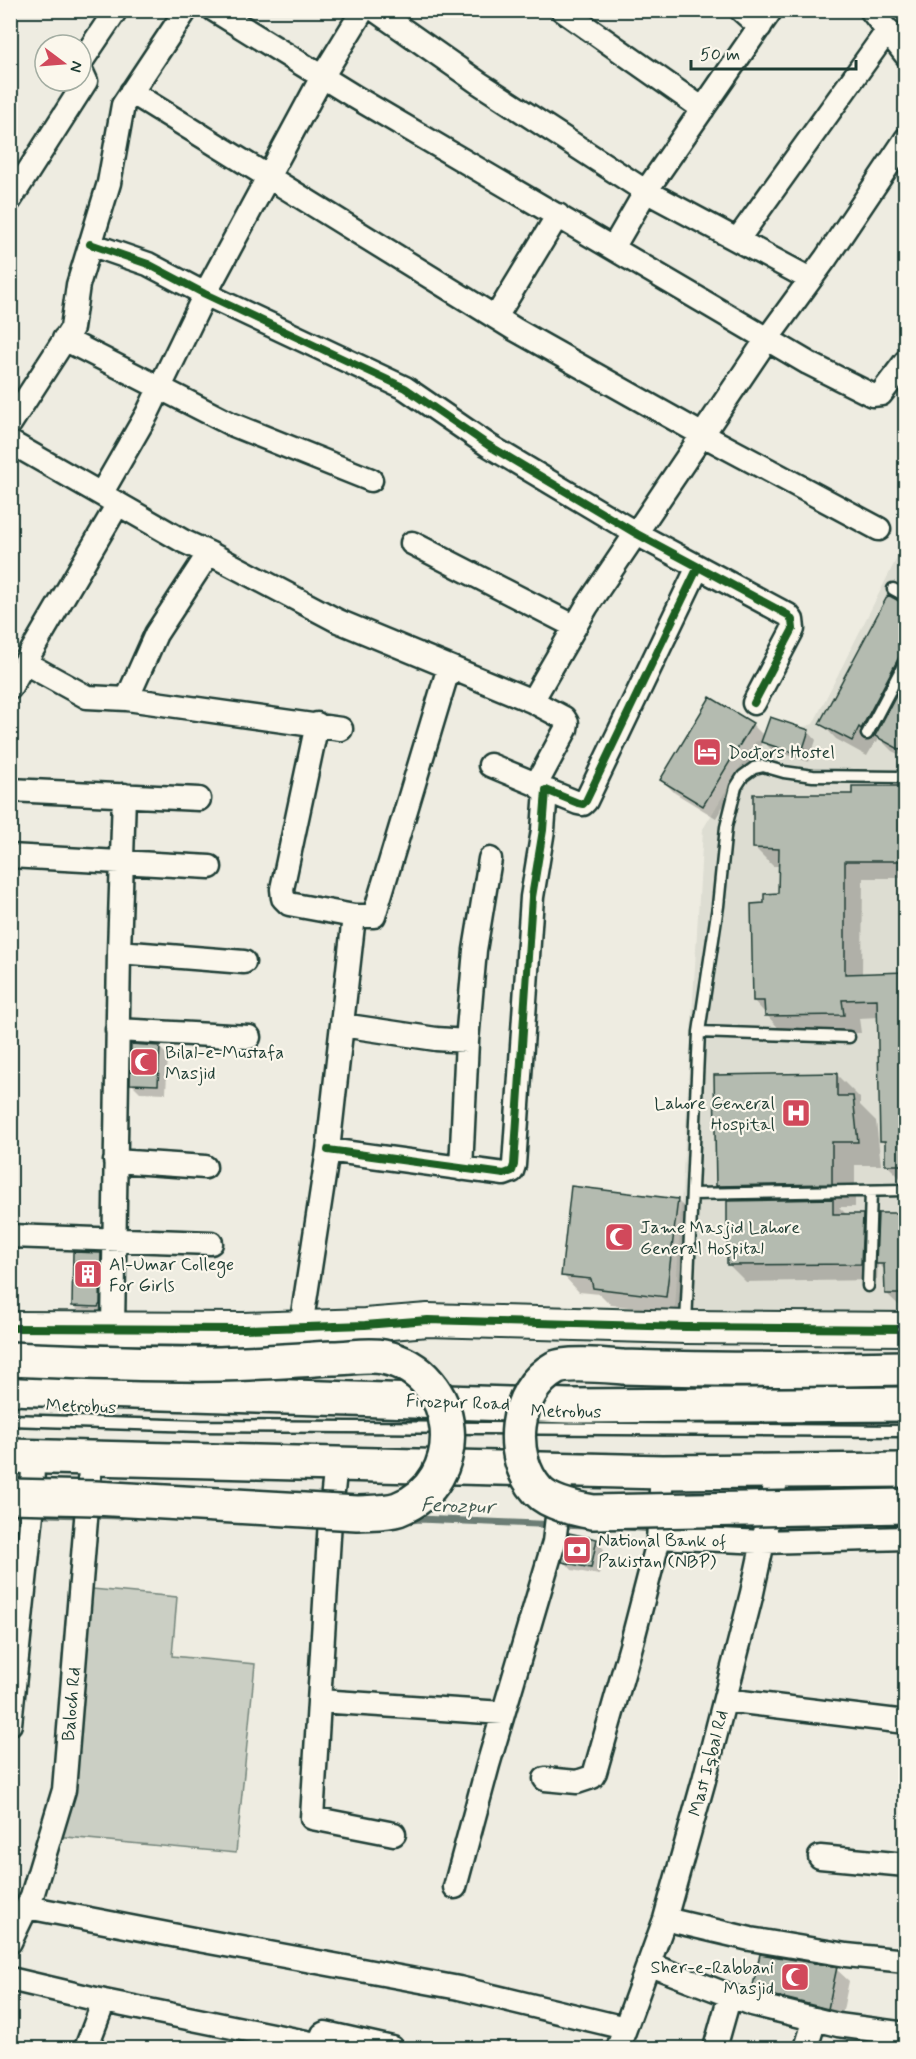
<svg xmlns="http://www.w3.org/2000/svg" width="916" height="2059" viewBox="0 0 916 2059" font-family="Mynerve,sans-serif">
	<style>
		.built { fill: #ddddd2 }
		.green { fill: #cbcfc4; stroke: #75867c; stroke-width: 1.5 }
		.shadow { fill: #0003 }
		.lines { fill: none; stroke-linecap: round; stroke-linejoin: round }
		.stream { stroke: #6c7d74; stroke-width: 7 }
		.building { fill: #b4bbb0; stroke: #1f3d34; stroke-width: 1.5 }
		.lane-casing { stroke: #1f3d34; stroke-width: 15 }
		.street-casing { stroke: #1f3d34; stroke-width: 27 }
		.secondary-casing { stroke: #1f3d34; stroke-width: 36 }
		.primary-casing { stroke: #1f3d34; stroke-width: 38 }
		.lane { stroke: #fbf7ec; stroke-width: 10 }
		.street { stroke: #fbf7ec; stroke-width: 22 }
		.secondary { stroke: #fbf7ec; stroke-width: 32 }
		.primary { stroke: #fbf7ec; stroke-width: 33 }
		.primary-bridge-casing { stroke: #1f3d34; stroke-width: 38; stroke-linecap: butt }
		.primary-bridge { stroke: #fbf7ec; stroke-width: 33 }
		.cycleway-casing { stroke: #fbf7ec; stroke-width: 11 }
		.cycleway { stroke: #1b5e20; stroke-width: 8 }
		.labels { text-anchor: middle; stroke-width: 4.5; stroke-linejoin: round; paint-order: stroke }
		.poi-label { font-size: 18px; fill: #1f3d34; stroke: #fbf7ec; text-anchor: start }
		.street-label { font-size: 18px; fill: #1f3d34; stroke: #fbf7ec }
		.water-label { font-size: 20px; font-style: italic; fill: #455d54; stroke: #fbf7ec }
	</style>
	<rect width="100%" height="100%" fill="#eeece1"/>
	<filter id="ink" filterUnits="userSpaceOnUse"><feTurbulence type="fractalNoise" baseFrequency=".0167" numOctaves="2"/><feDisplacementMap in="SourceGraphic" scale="12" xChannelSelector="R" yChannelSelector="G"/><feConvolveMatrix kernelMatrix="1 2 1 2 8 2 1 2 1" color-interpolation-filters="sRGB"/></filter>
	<g filter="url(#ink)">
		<path class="built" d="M905,542V1320L766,1321L675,1309L703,829L755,742L813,724Z"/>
		<path class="green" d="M92,1589L177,1597L172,1656L255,1664L236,1853L56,1836L71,1799Z"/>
		<path class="shadow" d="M906,605V758L892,751L879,738L877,743L875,742L867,756L836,739L821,723Z
			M752,724L765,737L808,731L816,740L809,762L772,750L763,741L716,818L675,793L662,780Z
			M906,787V878H863L862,975L906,974L905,1183L886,1164V1145L881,1141L879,1017L859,1018L861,1033L784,1034L754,1001L766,905L780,895V866H773L755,848L853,795Z
			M159,1047L168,1056L166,1093L140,1092L132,1084Z
			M836,1074L860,1098V1105L876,1121L881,1165H855V1207H839L847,1215H862L879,1232L906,1215V1312L886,1293V1271L878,1263L877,1280L746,1282L729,1265L734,1202L718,1185Z
			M677,1200L694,1217L683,1313L611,1305L600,1294L579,1292L563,1275Z
			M100,1254L108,1263V1313L82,1314L73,1305Z
			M10,1257L17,1264L16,1325H10Z
			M596,1541L604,1549L599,1575L572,1570L564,1561Z
			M836,1969L849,1981L841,2020L767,2002L754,1989Z"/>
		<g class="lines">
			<path class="stream" d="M10,1513L121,1516
				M405,1521L419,1519L585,1526
				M626,1527L654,1529
				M770,1530L816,1529"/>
		</g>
		<path class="building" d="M888,595L906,605V653L899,657L861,729L859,727L852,741L819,724Z
			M906,677V753L875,736Z
			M710,697L753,723L703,806L660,780Z
			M770,717L809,730L801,755L761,742Z
			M852,786H906V861H845V974L906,972V1165H885V1141H880L877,999L842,1000L844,1015L765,1016L764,1001H753L751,904L764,903V894L778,893L779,849L753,848V794H852Z
			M131,1044L160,1046L158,1085L130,1084Z
			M837,1073V1096H853L858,1142H832V1184L716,1186L714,1075Z
			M571,1186L678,1199L666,1297L593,1288L591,1279L561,1276Z
			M833,1199V1214H863L861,1264L727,1265V1201Z
			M878,1213H906V1294H885L884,1264H876Z
			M73,1252L101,1253L100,1304L98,1307L72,1306Z
			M569,1533L597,1539L591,1568L562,1562Z
			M760,1954L837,1967L828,2009L752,1990Z"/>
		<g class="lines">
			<g class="lane-casing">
				<path id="lane" d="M893,589L906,596
					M867,734L906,660
					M699,1032L849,1037
					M692,1194L906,1190
					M868,1286L871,1191
					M686,1324L699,1032L718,906L726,827L736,787L743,776L754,768L763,766L784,772L813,776L898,777L906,774
					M10,1420L199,1426L906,1431"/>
			</g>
			<g class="street-casing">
				<path id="street" d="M214,10L355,97L808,363L872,395L881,394L906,361
					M375,10L479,83L642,189L810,279
					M562,10L703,109
					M741,10L760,27
					M871,10L906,55
					M81,62L116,10
					M131,92L516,330L703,435L879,529
					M10,200L86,81L81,70
					M738,239L888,30
					M90,244L148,264L205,294L405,388L488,445L637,534L788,615L792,620L793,629L754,703
					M613,248L646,191L771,10
					M496,317L558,215
					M64,339L231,424L371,480
					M10,424L72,328L78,285L109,183L123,105L186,10
					M10,442L183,541L209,553L338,621L532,701
					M101,494L147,414L205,294L322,77L363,10
					M412,543L574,626
					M25,663L87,697L127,699L341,729
					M10,688L118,504
					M127,699L156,634L209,553
					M317,724L282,889L283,898L289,904L354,916H374L449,667
					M490,765L538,785
					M10,790L199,799
					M546,790L540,788L538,781L566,729L567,723L564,718L532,701L587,606L767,339L826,258L906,139
					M10,856L210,867
					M119,952L244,962
					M342,1025L436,1039L467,1041
					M117,1030L249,1037
					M328,1150L504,1174L512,1171L514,1165L532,897L543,830L546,790L578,803L583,804L586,801L698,567
					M115,1161L205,1167
					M461,1169L467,1041L475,950L490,859
					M10,1236L211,1243
					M301,1327L328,1150L354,916
					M113,1328L119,952L124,795
					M336,1463L330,1520L312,1818L394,1834
					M658,1537L763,1542L906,1538
					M725,1700L906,1722
					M319,1701L503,1713
					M10,1724L32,1514L33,1457
					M545,1779L577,1782L592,1777L595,1772L631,1646L658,1542L662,1472
					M820,1857L906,1865
					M455,1887L488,1765L554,1542L563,1468
					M27,1907L193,1939L459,1988L625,2028
					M665,1919L750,1939L846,1955L906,1961
					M10,1942L32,1896L64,1790L91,1458
					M648,1964L752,2004L838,2025L906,2034
					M10,1979L104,2001L316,2044H319L323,2034L325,2033L392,2048
					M86,2048L104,2001
					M618,2048L665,1919L704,1780L752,1593L778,1472
					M715,2048L730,1995
					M806,2048L815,2019"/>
			</g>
			<g class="secondary-casing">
				<path id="secondary" d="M10,1328L244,1329L365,1325L428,1320L686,1327L906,1329"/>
			</g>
			<g class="primary-casing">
				<path id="primary" d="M10,1388L569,1406L906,1404
					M10,1456L662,1472L906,1470"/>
			</g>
			<use href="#lane" class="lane"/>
			<use href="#street" class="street"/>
			<use href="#secondary" class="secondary"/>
			<use href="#primary" class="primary"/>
			<g class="primary-bridge-casing">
				<path id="primary-bridge" d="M10,1359C80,1362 150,1365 220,1364C258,1363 296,1360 333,1358C349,1358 368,1354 383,1357C462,1373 470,1482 398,1509C386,1513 369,1512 357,1513L95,1498L10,1496
					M906,1368C811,1370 717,1370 623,1367C609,1366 567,1362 555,1368C513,1391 507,1457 538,1491C550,1504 577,1509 593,1512L906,1506"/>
			</g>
			<use href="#primary-bridge" class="primary-bridge"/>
			<g class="cycleway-casing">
				<path id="cycleway" d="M90,244L148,264L205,294L405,388L488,445L637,534L788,615L792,620L793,629L754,703
					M328,1150L504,1174L512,1171L514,1165L532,897L543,830L546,790L578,803L583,804L586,801L698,567
					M10,1328L244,1329L365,1325L428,1320L686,1327L906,1329"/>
			</g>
			<use href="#cycleway" class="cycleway"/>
		</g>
	</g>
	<defs>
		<g id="hotel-square" transform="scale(1.5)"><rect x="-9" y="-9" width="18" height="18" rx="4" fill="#d1495b" stroke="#fbf7ec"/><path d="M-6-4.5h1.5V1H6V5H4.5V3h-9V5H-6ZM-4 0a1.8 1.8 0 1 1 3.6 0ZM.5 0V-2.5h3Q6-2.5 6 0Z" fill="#fff"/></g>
		<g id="mosque-square" transform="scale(1.5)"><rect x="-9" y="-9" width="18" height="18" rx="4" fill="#d1495b" stroke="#fbf7ec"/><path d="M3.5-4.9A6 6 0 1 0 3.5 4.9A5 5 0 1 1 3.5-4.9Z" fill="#fff"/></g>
		<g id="hospital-square" transform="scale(1.5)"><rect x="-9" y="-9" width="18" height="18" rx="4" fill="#d1495b" stroke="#fbf7ec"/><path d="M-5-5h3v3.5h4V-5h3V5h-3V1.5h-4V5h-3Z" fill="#fff"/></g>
		<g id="building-square" transform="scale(1.5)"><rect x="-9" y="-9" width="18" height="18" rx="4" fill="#d1495b" stroke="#fbf7ec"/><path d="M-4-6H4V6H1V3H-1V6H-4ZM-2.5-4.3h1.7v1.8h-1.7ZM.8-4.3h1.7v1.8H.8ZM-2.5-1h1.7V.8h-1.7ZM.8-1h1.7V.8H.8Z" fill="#fff"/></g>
		<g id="bank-square" transform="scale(1.5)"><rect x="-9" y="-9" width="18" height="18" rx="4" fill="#d1495b" stroke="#fbf7ec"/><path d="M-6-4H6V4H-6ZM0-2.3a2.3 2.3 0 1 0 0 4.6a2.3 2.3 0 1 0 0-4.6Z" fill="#fff"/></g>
	</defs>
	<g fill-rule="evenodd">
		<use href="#hotel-square" x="707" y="752"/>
		<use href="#mosque-square" x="144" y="1062"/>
		<use href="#hospital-square" x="796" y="1113"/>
		<use href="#mosque-square" x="619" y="1237"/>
		<use href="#building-square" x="88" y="1274"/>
		<use href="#bank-square" x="577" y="1550"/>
		<use href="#mosque-square" x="795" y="1977"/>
	</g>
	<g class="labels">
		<g class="poi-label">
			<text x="728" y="758">Doctors Hostel</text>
			<text x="165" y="1058">Bilal-e-Mustafa<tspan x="165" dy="21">Masjid</tspan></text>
			<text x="775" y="1109" text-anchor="end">Lahore General<tspan x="775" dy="21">Hospital</tspan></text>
			<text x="640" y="1233">Jame Masjid Lahore<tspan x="640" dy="21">General Hospital</tspan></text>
			<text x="109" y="1270">Al-Umar College<tspan x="109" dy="21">For Girls</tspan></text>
			<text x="598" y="1546">National Bank of<tspan x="598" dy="21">Pakistan (NBP)</tspan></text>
			<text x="774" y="1973" text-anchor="end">Sher-e-Rabbani<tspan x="774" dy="21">Masjid</tspan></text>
		</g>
		<g class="street-label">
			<text transform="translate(458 1402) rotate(2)" y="6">Firozpur Road</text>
			<text transform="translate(81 1406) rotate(2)" y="6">Metrobus</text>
			<text transform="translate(566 1411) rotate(1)" y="6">Metrobus</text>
			<text transform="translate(71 1704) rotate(-85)" y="6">Baloch Rd</text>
			<text transform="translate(708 1763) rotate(-75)" y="6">Mast Iqbal Rd</text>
		</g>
		<g class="water-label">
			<text transform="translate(458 1505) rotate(2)" y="7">Ferozpur</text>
		</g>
	</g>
	<rect width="916" height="2059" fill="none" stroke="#fbf7ec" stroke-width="36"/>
	<rect x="18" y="18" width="880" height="2023" fill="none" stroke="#1f3d34" stroke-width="2" filter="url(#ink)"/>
	<g transform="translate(63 63) rotate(106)"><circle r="28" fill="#fbf7ec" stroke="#a3ada2" stroke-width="1.5"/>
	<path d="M0-4.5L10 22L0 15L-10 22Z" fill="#d1495b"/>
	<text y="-9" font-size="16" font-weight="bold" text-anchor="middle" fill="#1f3d34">N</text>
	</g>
	<path d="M691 60v9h165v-9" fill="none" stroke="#1f3d34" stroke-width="3"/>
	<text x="700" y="60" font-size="18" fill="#1f3d34" stroke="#fbf7ec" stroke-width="4.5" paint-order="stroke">50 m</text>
</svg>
